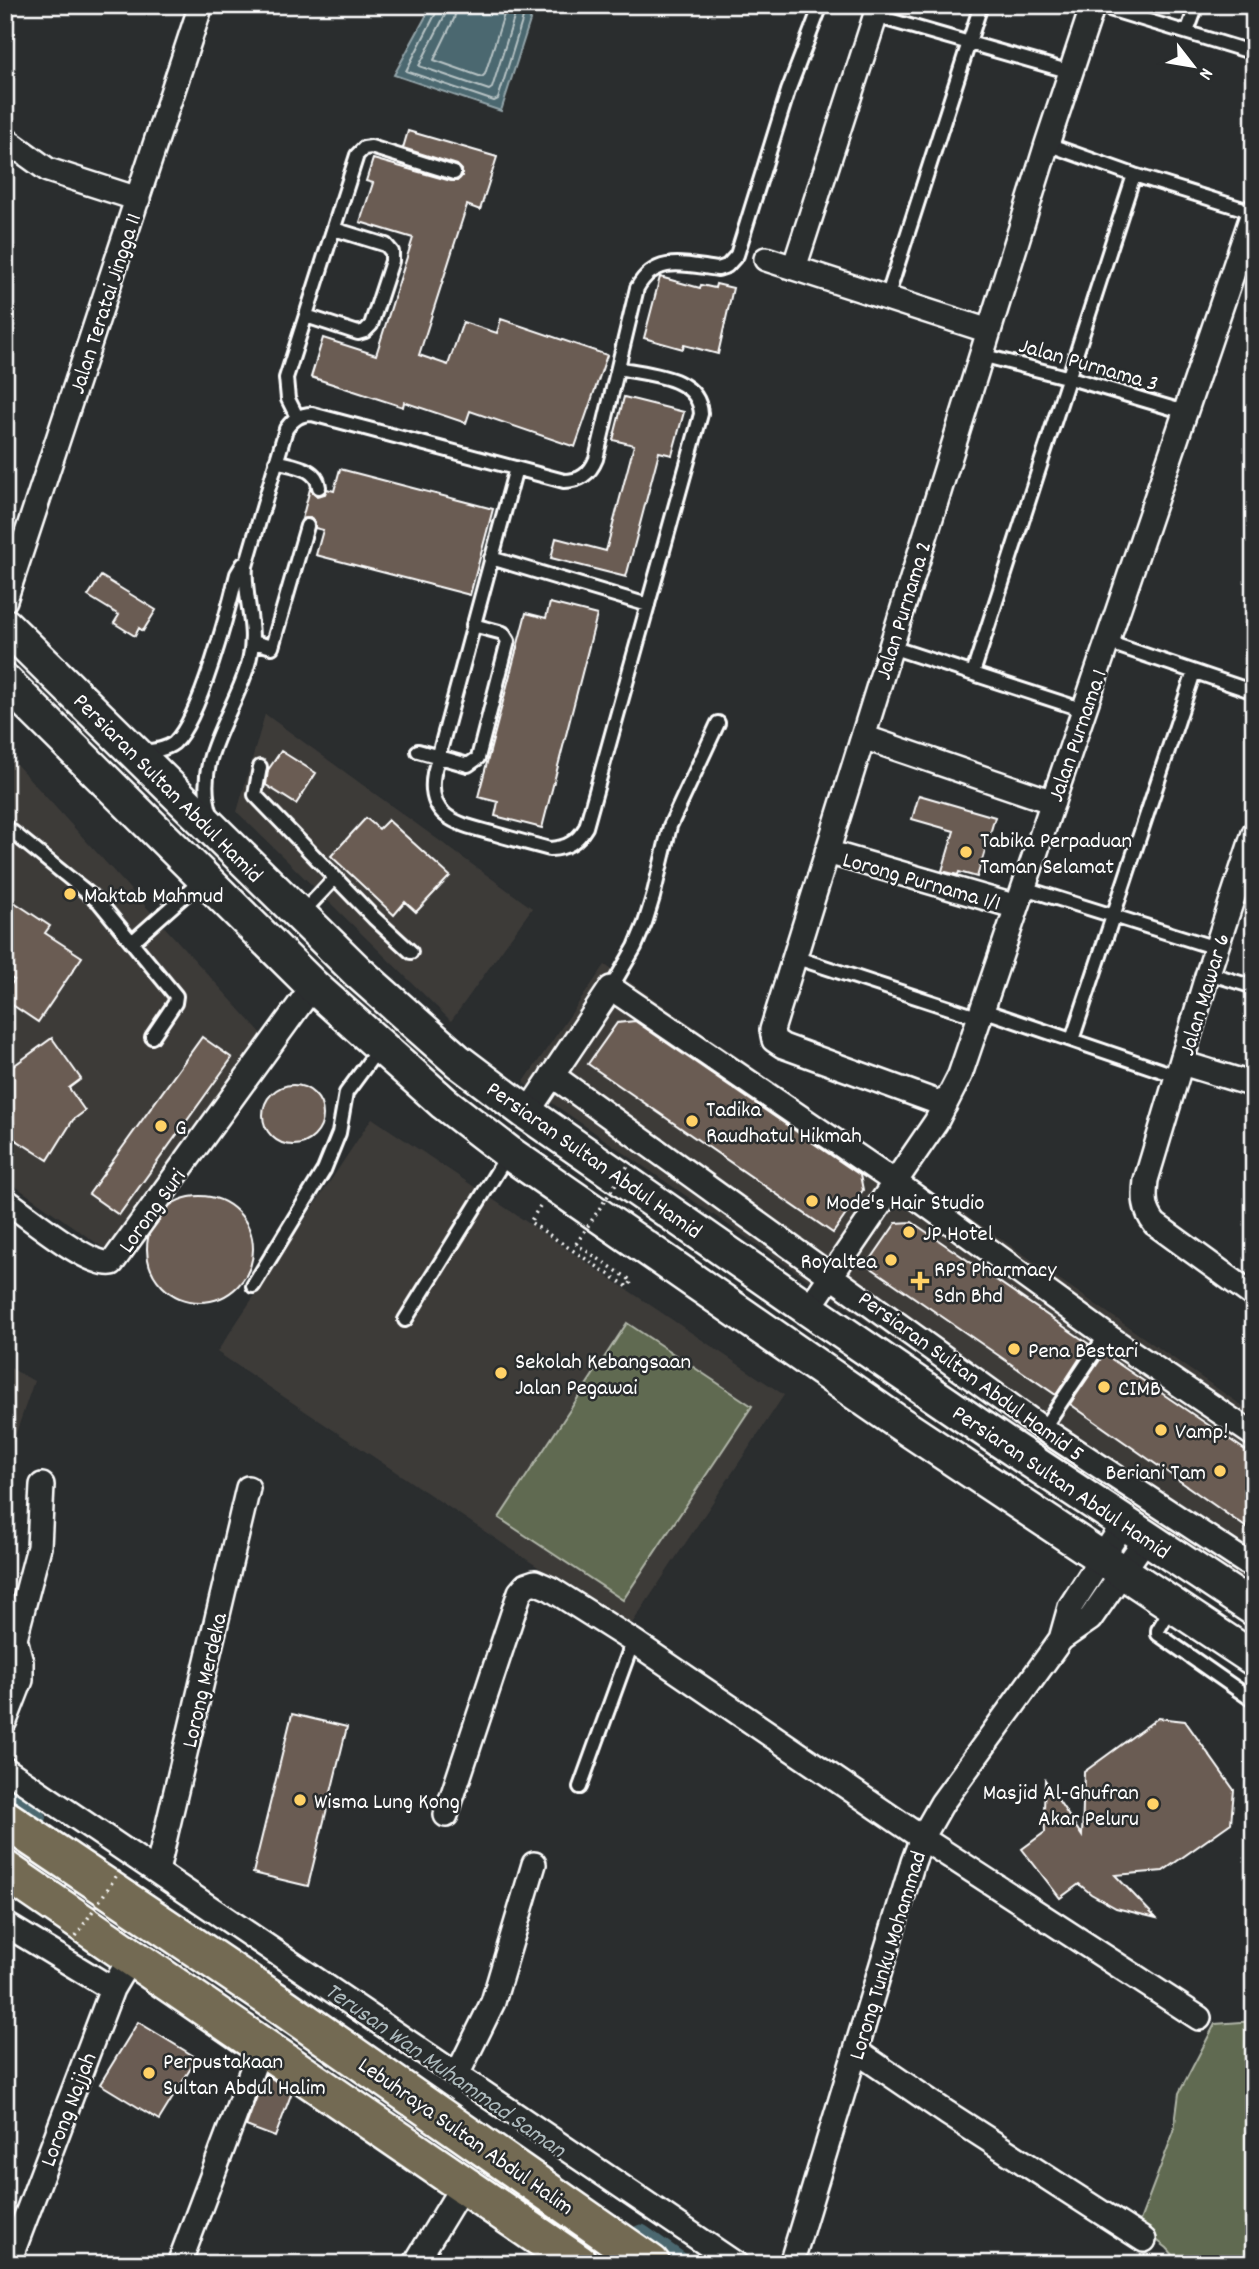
<svg xmlns="http://www.w3.org/2000/svg" width="1259" height="2269" viewBox="0 0 1259 2269" font-family="Dekko,sans-serif">
	<style>
		.built { fill: #3d3b39 }
		.green { fill: #616b51; stroke: #b0b5a8; stroke-width: 2 }
		.water { fill: #4b686f; stroke: #93a4a9; stroke-width: 2 }
		.lines { fill: none; stroke-linecap: round; stroke-linejoin: round }
		.shore { stroke: #b7c3c5; stroke-width: 2 }
		.canal { stroke: #4b686f; stroke-width: 21 }
		.building { fill: #6a5b52; stroke: #fff; stroke-width: 2 }
		.lane-casing { stroke: #fff; stroke-width: 18 }
		.street-casing { stroke: #fff; stroke-width: 28 }
		.secondary-casing { stroke: #fff; stroke-width: 38 }
		.primary-casing { stroke: #fff; stroke-width: 42 }
		.path { stroke: #fff; stroke-width: 3.5; stroke-dasharray: 2 5; stroke-linecap: butt }
		.lane { stroke: #2a2d2e; stroke-width: 12 }
		.street { stroke: #2a2d2e; stroke-width: 23 }
		.secondary { stroke: #2a2d2e; stroke-width: 33 }
		.primary { stroke: #736b52; stroke-width: 37 }
		.path-bridge { stroke: #fff; stroke-width: 3.5; stroke-dasharray: 2 5; stroke-linecap: butt }
		.poi-dot { fill: #ffd166; stroke: #2a2d2e; stroke-width: 2.5 }
		.labels { text-anchor: middle; stroke-width: 5; stroke-linejoin: round; paint-order: stroke }
		.street-label { font-size: 23px; fill: #fff; stroke: #2a2d2e }
		.poi-label { font-size: 23px; fill: #fff; stroke: #2a2d2e; text-anchor: start }
		.water-label { font-size: 24px; font-style: italic; fill: #aebbbe; stroke: #2a2d2e }
	</style>
	<rect width="100%" height="100%" fill="#2a2d2e"/>
	<filter id="ink" filterUnits="userSpaceOnUse"><feTurbulence type="fractalNoise" baseFrequency=".0143" numOctaves="2"/><feDisplacementMap in="SourceGraphic" scale="14" xChannelSelector="R" yChannelSelector="G"/><feConvolveMatrix kernelMatrix="1 2 1 2 8 2 1 2 1" color-interpolation-filters="sRGB"/></filter>
	<g filter="url(#ink)">
		<path class="built" d="M265,714L532,908L451,1021L237,812Z
			M5,752L263,1035L112,1254L5,1179Z
			M605,965L1254,1414V1589L523,1083Z
			M372,1118L784,1395L629,1628L217,1352Z
			M5,1365L34,1381L5,1465Z"/>
		<path class="green" d="M627,1323L752,1406L623,1600L499,1518Z
			M1254,2021V2264H1225L1218,2255L1203,2264H1181L1167,2248L1138,2226L1174,2131L1179,2093L1215,2024Z"/>
		<path class="water" d="M432,5H535L501,111L394,75Z"/>
		<g class="lines">
			<path class="shore" d="M437,5V11L406,71L494,101L498,99L527,5
				M446,5L445,15L419,66L489,90L492,88L518,5
				M457,5L454,19L434,60L482,77L485,74L507,5"/>
			<path class="canal" d="M5,1798L36,1819
				M641,2235L682,2264"/>
		</g>
		<path class="building" d="M408,131L497,157L480,210L467,205L419,355L448,365L463,322L497,333L501,319L607,355L575,447L470,411L466,423L404,402L403,407L311,377L323,338L376,355L413,238L360,222L373,183L366,181L373,159L451,181H457L462,176V170L457,165L403,148Z
			M660,277L700,288L701,285L715,288L716,284L733,288L718,354L684,345L683,349L644,338Z
			M624,397L684,412L672,455L659,452L626,577L551,558L556,538L606,551L634,445L613,440Z
			M340,469L493,509L470,595L316,555L323,530L315,528V523L310,518L302,519L310,489L317,496L325,494L327,489L334,491Z
			M101,576L156,610L143,631L139,628L135,636L114,623L119,615L88,596Z
			M550,603L597,615L542,828L495,816L498,802L478,797L526,613L546,618Z
			M281,751L316,773L296,804L266,785L268,770Z
			M919,795L995,817L977,877L959,872L958,875L942,871L954,831L912,819Z
			M366,818L379,829L388,820L450,876L416,912L405,902L394,915L331,856Z
			M5,896L50,926L45,933L82,957L38,1022L5,1000V993L14,980L5,974Z
			M635,1021L860,1175L863,1190L833,1233L588,1064L617,1023Z
			M202,1037L232,1058L119,1215L89,1194Z
			M52,1038L81,1079L69,1088L85,1111L73,1120L48,1160L5,1133V1072Z
			M263 1115a30 30 0 1 1 60 0a30 30 0 1 1-60 0Z
			M147 1249a53 53 0 1 1 106 0a53 53 0 1 1-106 0Z
			M912,1222L1089,1344L1056,1395L867,1265L896,1223Z
			M1104,1354L1254,1456V1533L1070,1404Z
			M292,1714L347,1727L308,1886L253,1873Z
			M1158,1718L1185,1721L1234,1790L1231,1823L1163,1871L1115,1875L1156,1918L1116,1908L1091,1894L1079,1884L1060,1898L1022,1849L1045,1832L1044,1810L1045,1780L1082,1836L1084,1772Z
			M138,2022L197,2058L159,2120L100,2084Z
			M265,2074L292,2092L275,2137L246,2126Z"/>
		<g class="lines">
			<g class="lane-casing">
				<path id="lane" d="M1096,5L1254,53
					M875,16L1071,72
					M1187,32L1197,5
					M1047,144L1134,175L1253,212
					M887,298L981,5
					M306,316L358,333L365,331L371,325L392,261V252L386,245L334,229
					M981,355L1070,378L1185,412
					M297,417L288,399L286,378L357,155L364,148L371,147L454,173
					M276,461C292,466 317,467 319,487
					M516,468L434,773C426,818 458,824 492,833C512,839 531,844 550,849C567,848 577,842 586,827L701,414C699,375 648,375 618,368
					M491,558L648,605
					M253,642L272,647L307,526
					M1107,642L1254,692
					M891,647L1084,710
					M973,673L1134,175
					M418,751L468,765L478,758L508,641L503,633L473,625
					M142,752C152,751 165,750 174,743C200,719 228,611 237,574L243,564
					M260,767L255,795L374,918L411,952
					M211,814C192,758 236,713 249,661C258,627 243,599 246,566L286,429C293,419 300,414 312,414L564,481C580,481 590,474 596,459L637,288C656,254 686,265 718,269L727,266L737,255L788,91L821,5
					M5,826L99,902L176,996L175,1003L152,1037
					M1024,888L1216,948
					M300,915L335,878
					M132,942L203,879
					M794,957L980,1018
					M1208,973L1254,987
					M611,988L635,947L645,923L653,897L670,826L718,723
					M983,1010L1177,1076
					M1072,1040L1194,672
					M253,1286L324,1170L339,1133L346,1093L379,1048
					M405,1320L508,1154
					M1043,1429L1106,1335
					M1173,1605L1158,1630V1634L1254,1701
					M580,1787L633,1641"/>
			</g>
			<g class="street-casing">
				<path id="street" d="M5,139L48,170L138,199
					M766,259L989,331
					M794,268L879,5
					M5,600L201,5
					M863,737L1053,802
					M1254,833L1208,973L1146,1180C1144,1198 1144,1210 1155,1224L1254,1296
					M827,852L1017,907
					M1182,1063L1254,1085
					M552,1075L1043,1429L1245,1562L1254,1565
					M945,1105L783,1046L774,1040L772,1030L1047,144L1093,5
					M527,1113L611,988L895,1182L1106,1335L1254,1435
					M5,1200C27,1215 88,1267 112,1263L313,986
					M809,1308L936,1122L960,1075L1254,210
					M1061,1639L1070,1607L1124,1523
					M5,1721L21,1680V1662L15,1638L39,1547L42,1485
					M5,1769L736,2264
					M446,1815L520,1592L526,1585L535,1582L551,1589L633,1641L922,1838L1199,2018
					M157,1871L248,1488
					M5,1924L112,1989
					M856,2051L947,2113L1144,2240
					M457,2075L493,2002L534,1864
					M8,2264L112,1989L131,1957
					M179,2264L261,2046
					M415,2264L463,2185
					M791,2264L913,1862L922,1838L942,1803L993,1733L1061,1639L1090,1619L1147,1537"/>
			</g>
			<g class="secondary-casing">
				<path id="secondary" d="M5,625L359,973L458,1061L527,1113L810,1310L1001,1441L1254,1609
					M5,681L313,986L444,1103L509,1153L899,1423L1254,1659"/>
			</g>
			<g class="primary-casing">
				<path id="primary" d="M5,1819L279,2004L651,2264
					M5,1870L579,2264"/>
			</g>
			<path class="path" d="M540,1206L530,1222L628,1287L632,1281L576,1244"/>
			<use href="#lane" class="lane"/>
			<use href="#street" class="street"/>
			<use href="#secondary" class="secondary"/>
			<use href="#primary" class="primary"/>
			<path class="path-bridge" d="M576,1244L629,1164
				M76,1936L121,1869"/>
		</g>
	</g>
	<g class="poi-dot">
		<circle cx="966" cy="852" r="7"/>
		<circle cx="70" cy="894" r="7"/>
		<circle cx="692" cy="1121" r="7"/>
		<circle cx="161" cy="1126" r="7"/>
		<circle cx="812" cy="1201" r="7"/>
		<circle cx="909" cy="1232" r="7"/>
		<circle cx="891" cy="1260" r="7"/>
		<path d="M916.5 1270.5h7v7h7v7h-7v7h-7v-7h-7v-7h7z"/>
		<circle cx="1014" cy="1349" r="7"/>
		<circle cx="501" cy="1373" r="7"/>
		<circle cx="1104" cy="1387" r="7"/>
		<circle cx="1161" cy="1430" r="7"/>
		<circle cx="1220" cy="1471" r="7"/>
		<circle cx="300" cy="1800" r="7"/>
		<circle cx="1153" cy="1804" r="7"/>
		<circle cx="149" cy="2073" r="7"/>
	</g>
	<g class="labels">
		<g class="street-label">
			<text transform="translate(104 303) rotate(-72)" y="8">Jalan Teratai Jingga 11</text>
			<text transform="translate(1089 363) rotate(16)" y="8">Jalan Purnama 3</text>
			<text transform="translate(902 610) rotate(-73)" y="8">Jalan Purnama 2</text>
			<text transform="translate(1076 735) rotate(-71)" y="8">Jalan Purnama 1</text>
			<text transform="translate(169 787) rotate(45)" y="8">Persiaran Sultan Abdul Hamid</text>
			<text transform="translate(922 880) rotate(16)" y="8">Lorong Purnama 1/1</text>
			<text transform="translate(1203 994) rotate(-73)" y="8">Jalan Mawar 6</text>
			<text transform="translate(595 1159) rotate(35)" y="8">Persiaran Sultan Abdul Hamid</text>
			<text transform="translate(151 1210) rotate(-54)" y="8">Lorong Suri</text>
			<text transform="translate(972 1375) rotate(36)" y="8">Persiaran Sultan Abdul Hamid 5</text>
			<text transform="translate(1062 1481) rotate(34)" y="8">Persiaran Sultan Abdul Hamid</text>
			<text transform="translate(203 1680) rotate(-77)" y="8">Lorong Merdeka</text>
			<text transform="translate(886 1955) rotate(-73)" y="8">Lorong Tunku Mohammad</text>
			<text transform="translate(67 2109) rotate(-69)" y="8">Lorong Najjah</text>
			<text transform="translate(467 2135) rotate(35)" y="8">Lebuhraya Sultan Abdul Halim</text>
		</g>
		<g class="poi-label">
			<text x="980" y="847">Tabika Perpaduan<tspan x="980" dy="26">Taman Selamat</tspan></text>
			<text x="84" y="902">Maktab Mahmud</text>
			<text x="706" y="1116">Tadika<tspan x="706" dy="26">Raudhatul Hikmah</tspan></text>
			<text x="175" y="1134">G</text>
			<text x="826" y="1209">Mode's Hair Studio</text>
			<text x="923" y="1240">JP Hotel</text>
			<text x="877" y="1268" text-anchor="end">Royaltea</text>
			<text x="934" y="1276">RPS Pharmacy<tspan x="934" dy="26">Sdn Bhd</tspan></text>
			<text x="1028" y="1357">Pena Bestari</text>
			<text x="515" y="1368">Sekolah Kebangsaan<tspan x="515" dy="26">Jalan Pegawai</tspan></text>
			<text x="1118" y="1395">CIMB</text>
			<text x="1175" y="1438">Vamp!</text>
			<text x="1206" y="1479" text-anchor="end">Beriani Tam</text>
			<text x="1139" y="1799" text-anchor="end">Masjid Al-Ghufran<tspan x="1139" dy="26">Akar Peluru</tspan></text>
			<text x="314" y="1808">Wisma Lung Kong</text>
			<text x="163" y="2068">Perpustakaan<tspan x="163" dy="26">Sultan Abdul Halim</tspan></text>
		</g>
		<g class="water-label">
			<text transform="translate(446 2069) rotate(35)" y="8">Terusan Wan Muhammad Saman</text>
		</g>
	</g>
	<rect width="1259" height="2269" fill="none" stroke="#2a2d2e" stroke-width="28"/>
	<rect x="14" y="14" width="1231" height="2241" fill="none" stroke="#fff" stroke-width="2.5" filter="url(#ink)"/>
	<g transform="translate(1193 66) rotate(121)" stroke="#2a2d2e" stroke-width="5" paint-order="stroke">
	<path d="M0-5L12 26L0 18L-12 26Z" fill="#ffffff"/>
	<text y="-10" font-size="19" font-weight="bold" text-anchor="middle" fill="#ffffff">N</text>
	</g>
</svg>
